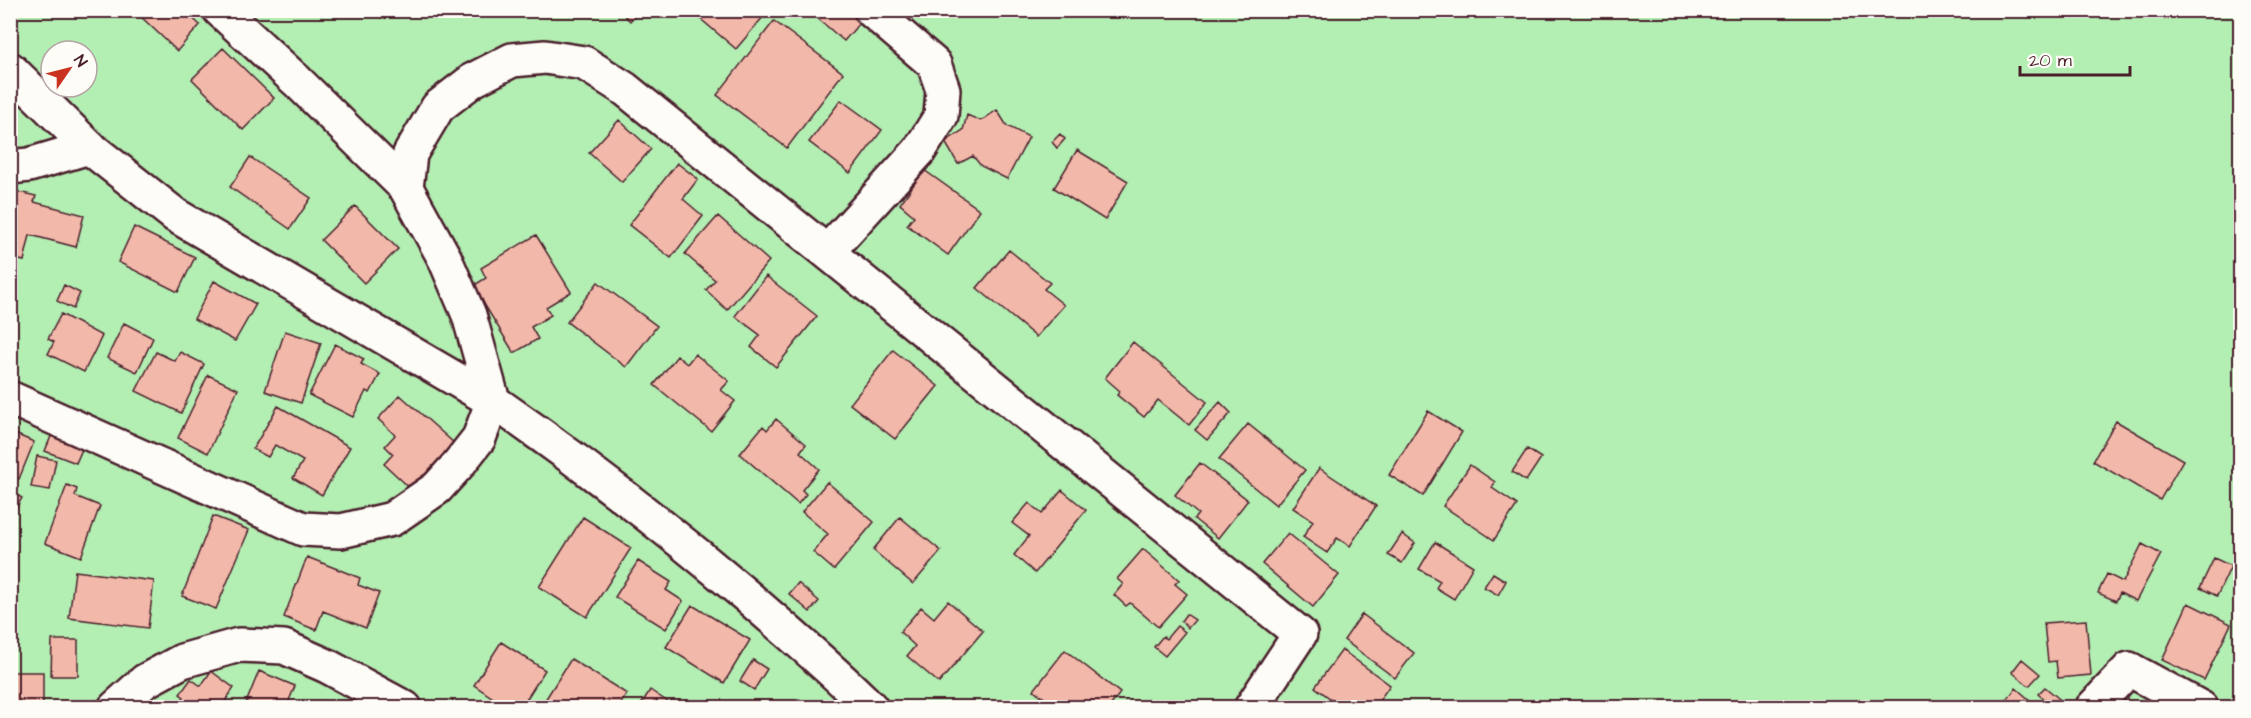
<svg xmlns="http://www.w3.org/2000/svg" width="2251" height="718" viewBox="0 0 2251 718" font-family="'Architects Daughter',sans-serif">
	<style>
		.green { fill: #b3eeb3; stroke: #7e866f; stroke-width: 1.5; fill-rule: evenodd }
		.building { fill: #f2b9aa; stroke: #4a1f2b; stroke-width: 1.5 }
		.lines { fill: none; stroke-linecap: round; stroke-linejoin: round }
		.minor-casing { stroke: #4a1f2b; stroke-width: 38 }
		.minor { stroke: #fdfcf7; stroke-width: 33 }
	</style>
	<rect width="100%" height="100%" fill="#fdfcf7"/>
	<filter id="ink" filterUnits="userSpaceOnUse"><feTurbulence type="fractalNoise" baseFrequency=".0167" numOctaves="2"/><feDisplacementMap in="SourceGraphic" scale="12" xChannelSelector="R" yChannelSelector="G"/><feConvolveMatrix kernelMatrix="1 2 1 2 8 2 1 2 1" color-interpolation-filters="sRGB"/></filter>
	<g filter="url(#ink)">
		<path class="green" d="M11,11H2240V707H11ZM51,51H87V87H51Z"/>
		<path class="building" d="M134,10H184L200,25L177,51Z
			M619,10H640L630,21Z
			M690,10H769L736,49Z
			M822,10H851L862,20L844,41L816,17Z
			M774,21L843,73L787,148L717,95Z
			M223,48L274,98L243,130L192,79Z
			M841,100L882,130L850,173L809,142Z
			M997,110L1007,126L1029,137L1007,179L981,166L973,156L958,164L945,142L963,130L967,115L981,121Z
			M619,120L651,149L622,182L589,153Z
			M1060,134L1065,139L1057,148L1052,142Z
			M1077,150L1128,181L1105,220L1054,188Z
			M250,157L311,198L290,229L230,187Z
			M677,163L698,179L683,199L703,216L671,258L629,225Z
			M924,170L980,210L948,255L907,225L914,216L900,204Z
			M10,190L36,196L34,202L84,215L76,247L30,235L24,261L10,258Z
			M355,206L398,249L364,283L321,240Z
			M718,216L769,261L727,310L706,290L715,280L685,254Z
			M134,227L195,257L178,292L118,262Z
			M536,235L571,292L546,307L551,315L531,327L538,339L514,353L473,286L486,278L481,268Z
			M1009,250L1050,283L1044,289L1064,305L1036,337L977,288Z
			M766,276L817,316L776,367L751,347L760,335L735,316Z
			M214,281L256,304L235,341L194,319Z
			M598,282L657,326L626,367L567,322Z
			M64,285L80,293L73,309L57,301Z
			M61,314L102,336L84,372L48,354L54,342L48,339Z
			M124,323L153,338L137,372L107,358Z
			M285,331L321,343L301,403L265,391Z
			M1133,342L1207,402L1189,425L1158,400L1144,417L1117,395L1120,391L1105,378Z
			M335,344L364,359L361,364L380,374L370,393L366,391L353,417L309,395Z
			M893,350L938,386L895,439L850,404Z
			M156,352L175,361L180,352L204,364L181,413L136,391Z
			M695,354L729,381L721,390L735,401L711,431L654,385L677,356L687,364Z
			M208,375L238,389L208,453L178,438Z
			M400,395L454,443L412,490L384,464L393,454L385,446L395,435L378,419Z
			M1220,402L1231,413L1207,440L1195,430Z
			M278,406L350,447L322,495L293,478L303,461L275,445L268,457L253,449Z
			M1428,411L1462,432L1423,496L1389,475Z
			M776,419L806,444L800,452L819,469L802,490L806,494L798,504L740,454L763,426L767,430Z
			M2116,421L2183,460L2160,500L2093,461Z
			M1248,424L1305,470L1276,505L1219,459Z
			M10,432L34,442L19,479L10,475Z
			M52,434L83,447L76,463L45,451Z
			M1527,449L1541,458L1526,481L1512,472Z
			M37,456L56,460L50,490L31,487Z
			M1200,463L1248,500L1218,538L1194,519L1198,514L1175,495Z
			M1470,465L1495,482L1492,488L1517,505L1494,540L1443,506Z
			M1319,468L1376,506L1350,546L1337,538L1327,553L1303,537L1313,521L1293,508Z
			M827,482L874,522L834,570L813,552L828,534L802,512Z
			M67,485L77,489L75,496L100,506L81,557L45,543Z
			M1062,490L1086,510L1035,573L1014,555L1029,536L1012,523L1029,503L1042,514Z
			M10,491L22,498L10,518Z
			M213,516L249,530L216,609L182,596Z
			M583,517L631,548L587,617L539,587Z
			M900,517L941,551L913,584L873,550Z
			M1288,533L1339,575L1313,607L1262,564Z
			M1402,534L1415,543L1402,563L1388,555Z
			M1435,542L1473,566L1454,599L1436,588L1440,581L1419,569Z
			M2142,544L2161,554L2136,601L2120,593L2116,601L2098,593L2107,574L2123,582Z
			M1143,549L1179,580L1175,584L1187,594L1158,627L1130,603L1126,606L1114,595L1123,584L1117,579Z
			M307,557L360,578L358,585L379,593L366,628L323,611L316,630L284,617Z
			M2214,558L2231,566L2217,596L2200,588Z
			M638,561L671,582L666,590L683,601L666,629L615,597Z
			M75,571L154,581L148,628L69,618Z
			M1493,573L1506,581L1498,595L1484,587Z
			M798,583L819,601L810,612L789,594Z
			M948,601L983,631L939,683L907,656L915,646L900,632L921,607L934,618Z
			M2188,603L2231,624L2204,680L2162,660Z
			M692,605L750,640L724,683L666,647Z
			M1186,614L1195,620L1188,628L1181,621Z
			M1362,614L1414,653L1395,678L1344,640Z
			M2086,620L2091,675L2058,678L2056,661L2048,662L2044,623Z
			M1177,626L1185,632L1165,656L1154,647L1163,636L1166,639Z
			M52,640H78V676H51Z
			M501,642L545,670L521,708H508L474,685Z
			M1065,650L1120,693L1111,705L1114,708H1057L1034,690Z
			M1342,650L1390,685L1374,708H1343L1315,687Z
			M571,659L627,694L618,708H540Z
			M2022,659L2040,674L2029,686L2012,672Z
			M753,660L767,669L754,690L740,681Z
			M211,671L234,688L225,701L228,703L225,708H177L184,697L180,694L191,679L201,686Z
			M259,671L295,686L286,708H244Z
			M10,672H43V708H10Z
			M2045,687L2064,703L2060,708H2054L2038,694Z
			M2016,688L2039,708H2000Z
			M650,690L677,708H639Z"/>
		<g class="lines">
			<g class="minor-casing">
				<path id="minor" d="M10,69L89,147L175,215L493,401C581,462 667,528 749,598C790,634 832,669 871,708
					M10,167L29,165L89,147
					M406,188L410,154L438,107L473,80L512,60L545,57L584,63L625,89L1300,634L1251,708
					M827,252L919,151L941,116L943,90L934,64L871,10
					M10,398L303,529L341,531L392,519L437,488L457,466L479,438L493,401L469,315L445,259L406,188L297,81L220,10
					M115,708L145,681L182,661L239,645L284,647L327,666L405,708
					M2092,708L2129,669L2201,708"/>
			</g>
			<use href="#minor" class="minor"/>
		</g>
	</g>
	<rect width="2251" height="718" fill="none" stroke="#fdfcf7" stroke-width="36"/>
	<rect x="18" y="18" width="2215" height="682" fill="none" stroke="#4a1f2b" stroke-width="2" filter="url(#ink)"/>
	<g transform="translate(69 69) rotate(55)"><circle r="28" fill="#fdfcf7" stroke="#b5a4a5" stroke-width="1.5"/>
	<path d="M0-4.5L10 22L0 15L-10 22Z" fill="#c8321e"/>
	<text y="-9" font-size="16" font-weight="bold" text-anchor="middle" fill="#4a1f2b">N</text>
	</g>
	<path d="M2020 66v9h110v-9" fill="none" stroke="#4a1f2b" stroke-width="3"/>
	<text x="2029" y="66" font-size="18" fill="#4a1f2b" stroke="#fdfcf7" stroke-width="4.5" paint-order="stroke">20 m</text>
</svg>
